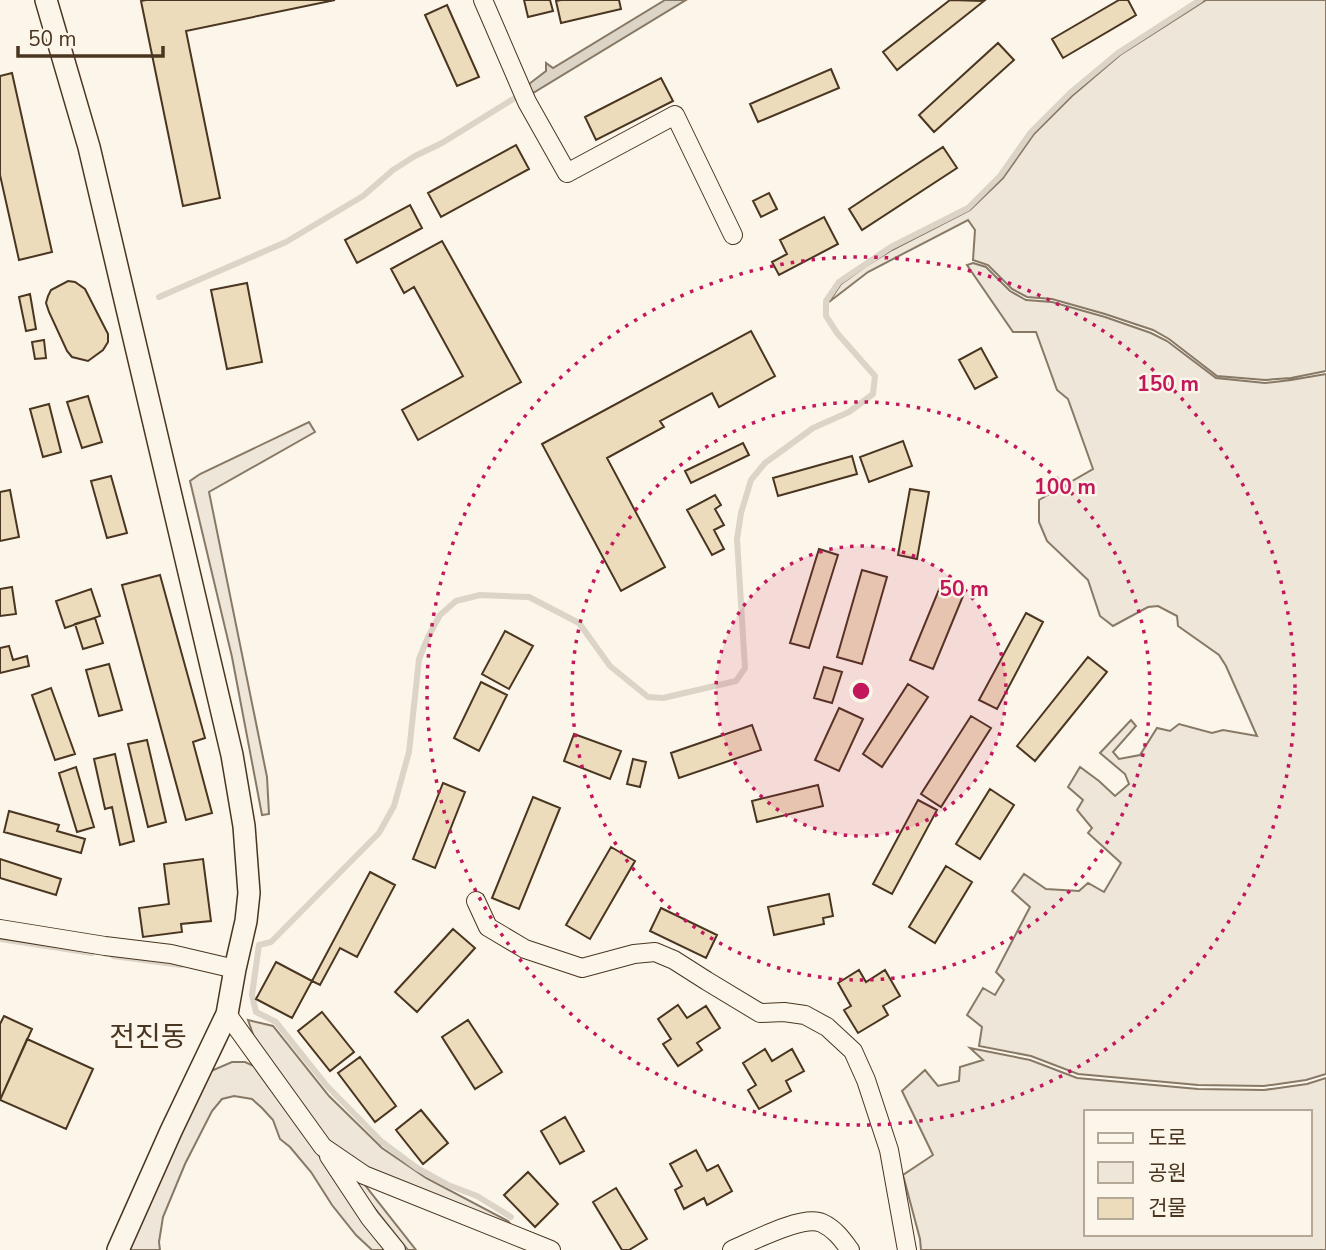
<svg xmlns="http://www.w3.org/2000/svg" width="1326" height="1250" viewBox="0 0 1326 1250" font-family="'Nunito Sans','Noto Sans KR',sans-serif">
	<style>
		.green { fill: #ede6d9; stroke: #887966; stroke-width: 2; fill-rule: evenodd }
		.water { fill: #dcd4c6; stroke: #887966; stroke-width: 2 }
		.lines { fill: none; stroke-linecap: round; stroke-linejoin: round }
		.stream { stroke: #dcd4c6; stroke-width: 6 }
		.building { fill: #ecdcbc; stroke: #4a3520; stroke-width: 2 }
		.minor-casing { stroke: #4a3520; stroke-width: 20 }
		.tertiary-casing { stroke: #4a3520; stroke-width: 24 }
		.minor { stroke: #fbf6e9; stroke-width: 18 }
		.tertiary { stroke: #fbf6e9; stroke-width: 21 }
		.ring { fill: none; stroke: #c2185b; stroke-width: 3.5; stroke-dasharray: 3.5 7 }
		.labels { text-anchor: middle; stroke-width: 5; stroke-linejoin: round; paint-order: stroke }
		.quarter-label { font-size: 28px; fill: #4a3520; stroke: #fbf6e9 }
		.centre { fill: #c2185b; stroke: #fbf6e9; stroke-width: 3.5 }
		.ring-label { font-size: 21px; text-anchor: middle; font-weight: bold; fill: #c2185b; stroke: #fbf6e9; stroke-width: 5; stroke-linejoin: round; paint-order: stroke }
	</style>
	<rect width="100%" height="100%" fill="#fbf6e9"/>
	<path class="green" d="M1206,0H1326V371L1291,378L1265,380L1217,376L1169,339L1153,330L1105,314L1052,299L1027,297L1012,289L988,265L973,260L975,230L968,220L868,272L829,302L841,284L866,266L892,250L970,210L1003,178L1034,134L1072,96L1120,55Z
		M973,263L986,267L1010,291L1026,300L1052,302L1105,317L1151,333L1167,341L1216,378L1265,383L1291,380L1326,374V1074L1306,1080L1264,1086L1198,1085L1078,1074L1031,1056L979,1046L982,1027L967,1015L983,988L995,995L1004,980L996,972L1030,907L1012,891L1024,874L1046,889L1079,891L1088,883L1104,892L1121,863L1088,833L1092,828L1077,810L1083,800L1068,787L1080,767L1099,781L1115,796L1129,784L1125,774L1100,753L1131,720L1136,726L1113,752L1119,759L1140,755L1157,728L1170,731L1179,724L1212,733L1223,730L1257,736L1226,666L1219,655L1178,626L1177,616L1158,606L1148,607L1113,626L1100,616L1088,580L1047,541L1039,522V500L1093,469L1068,399L1057,390L1036,332H1013L967,265Z
		M309,422L315,432L209,492L267,777L269,814L262,815L232,657L190,481L200,474Z
		M248,1020L273,1026L329,1096L382,1148L426,1178L508,1221L516,1231L371,1171L324,1142L256,1043Z
		M970,1048L1030,1060L1077,1078L1198,1089L1264,1090L1307,1084L1326,1078V1250H921L920,1239L903,1175L933,1155L902,1091L925,1070L938,1086L959,1081L960,1067L983,1060ZM1086,1112H1310V1234H1086Z
		M232,1062H245L254,1066L388,1250H372L356,1235L332,1205L311,1172L290,1147L280,1139L273,1120L262,1108L252,1099L234,1096L222,1099L212,1111L185,1164L163,1217L159,1242L160,1250H128L151,1195L211,1071Z
		M353,1181L364,1184L416,1250H408Z"/>
	<path class="water" d="M665,0H686L533,93L529,84L546,71V63L553,68Z"/>
	<g class="lines">
		<path class="stream" d="M159,297L286,242L363,196L393,170L415,156L442,143L531,88
			M0,939L92,953
			M113,956L181,965
			M511,1217L477,1196L448,1185L417,1168L382,1142L327,1086L276,1022L256,1012L252,995L259,945L271,942L379,833L394,806L409,752L419,659L428,637L440,615L456,601L480,595L529,597L579,623L610,666L648,697L663,698L736,681L745,668L737,539L741,513L751,480L765,463L813,428L849,412L873,394L875,376L837,333L826,316V301L839,282L891,247L968,208L1000,176L1031,132L1070,93L1118,53L1200,0"/>
	</g>
	<path class="building" d="M146,0H335L186,31L220,198L183,206L141,1Z
		M524,0H550L553,11L528,17Z
		M561,0H619L621,9L561,23L556,1Z
		M950,0L984,1L897,70L883,52Z
		M1119,0H1128L1136,15L1063,58L1052,39Z
		M447,5L479,77L457,86L425,15Z
		M998,43L1014,60L934,132L919,115Z
		M831,69L839,88L758,122L750,104Z
		M12,73L52,252L19,260L0,175V76Z
		M661,78L673,101L596,140L585,117Z
		M516,145L529,169L441,217L428,193Z
		M943,147L957,168L862,230L849,209Z
		M769,193L777,209L761,217L753,201Z
		M410,205L422,228L357,263L345,240Z
		M824,217L838,244L779,275L772,262L787,254L780,240Z
		M442,241L521,382L418,440L402,410L463,376L414,287L404,293L391,269Z
		M68,281L75,282L85,289L108,334V342L103,350L88,361L72,357L67,351L49,312L46,303L48,296L51,290Z
		M247,283L262,362L227,369L211,290Z
		M30,294L36,329L26,331L19,297Z
		M751,331L775,376L719,407L712,393L660,421L664,427L607,458L665,567L621,591L542,444Z
		M44,340L46,358L35,359L32,342Z
		M981,348L997,377L975,389L959,360Z
		M88,396L102,442L82,448L67,402Z
		M49,404L61,452L43,457L30,409Z
		M903,441L912,466L869,482L860,457Z
		M743,443L749,455L691,483L685,471Z
		M852,456L857,474L778,496L773,478Z
		M111,476L127,533L107,538L91,481Z
		M910,489L929,492L917,559L898,555Z
		M10,490L19,537L0,541V492Z
		M715,495L721,505L715,509L724,525L714,530L724,549L712,555L687,510Z
		M819,549L838,555L809,648L790,643Z
		M862,570L887,577L862,664L837,657Z
		M160,575L205,738L193,742L212,813L186,820L122,585Z
		M12,587L16,614L0,616V589Z
		M940,587L963,596L933,669L910,660Z
		M91,589L100,616L65,628L56,601Z
		M1026,613L1043,622L997,709L979,700Z
		M95,618L103,643L83,649L75,624Z
		M505,631L533,646L509,689L482,674Z
		M9,646L13,660L27,656L29,666L0,673V648Z
		M1088,657L1107,672L1035,761L1017,746Z
		M109,664L122,710L99,716L86,670Z
		M824,667L842,672L832,703L814,698Z
		M481,682L507,695L479,751L454,738Z
		M908,684L928,697L882,767L863,754Z
		M51,688L75,754L55,760L32,695Z
		M839,708L863,719L839,771L815,760Z
		M971,716L991,728L941,807L921,794Z
		M752,725L761,750L679,778L671,753Z
		M574,734L621,751L610,779L564,761Z
		M147,740L166,822L148,827L128,744Z
		M115,754L134,841L120,845L112,807L105,809L94,759Z
		M633,759L646,762L640,787L627,784Z
		M76,767L94,827L77,832L59,773Z
		M443,783L465,792L435,868L413,859Z
		M818,785L823,806L757,822L752,801Z
		M990,789L1014,805L980,859L956,844Z
		M533,797L560,808L519,909L492,898Z
		M918,800L937,810L892,894L873,884Z
		M9,811L59,825L57,831L85,839L81,853L4,832Z
		M611,847L635,861L590,939L566,925Z
		M0,859L61,879L56,895L0,878Z
		M203,859L211,921L181,924L182,932L143,937L139,908L169,904L164,864Z
		M946,866L972,882L935,943L909,927Z
		M370,872L395,885L357,957L340,948L320,985L312,981Z
		M829,894L833,916L823,918L824,924L774,935L768,907Z
		M661,908L717,935L706,958L650,931Z
		M453,929L475,948L417,1012L395,992Z
		M276,962L312,981L292,1018L256,999Z
		M859,970L866,982L885,970L900,996L883,1006L888,1015L858,1033L844,1010L851,1006L838,983Z
		M678,1005L687,1018L706,1006L720,1028L697,1043L702,1050L678,1066L663,1044L671,1039L658,1019Z
		M322,1012L354,1052L330,1071L298,1031Z
		M4,1016L32,1029L0,1100V1024Z
		M468,1020L502,1072L475,1089L442,1037Z
		M27,1039L93,1069L66,1129L0,1100Z
		M765,1049L772,1061L792,1049L804,1071L786,1081L791,1091L759,1109L748,1090L756,1085L743,1063Z
		M360,1057L396,1106L375,1122L338,1073Z
		M421,1110L448,1143L423,1164L396,1130Z
		M565,1117L584,1151L560,1164L541,1131Z
		M696,1150L707,1171L718,1165L732,1191L707,1205L704,1198L684,1209L675,1190L682,1186L670,1164Z
		M528,1172L558,1204L535,1227L504,1195Z
		M616,1188L647,1239L629,1250H622L593,1202Z"/>
	<g class="lines">
		<g class="minor-casing">
			<path id="minor" d="M483,0L527,102L567,173L675,115L733,235
				M476,901L488,927L525,949L582,968L634,954L655,952L674,960L707,981L760,1013L784,1012L805,1015L827,1027L853,1051L866,1080L889,1150L907,1250
				M0,929L105,946L171,954L235,969
				M227,1014L323,1147L364,1175L551,1250
				M329,1156L370,1218L396,1250
				M732,1250C751,1242 803,1214 822,1223C835,1229 842,1239 850,1250"/>
		</g>
		<g class="tertiary-casing">
			<path id="tertiary" d="M46,0L89,147L232,755L244,826L249,893L246,921L235,969L227,1014L171,1131L118,1250"/>
		</g>
		<use href="#minor" class="minor"/>
		<use href="#tertiary" class="tertiary"/>
	</g>
	<circle cx="861" cy="691" r="145" fill="#c2185b" fill-opacity=".12"/>
	<g class="ring">
		<circle cx="861" cy="691" r="145"/>
		<circle cx="861" cy="691" r="289"/>
		<circle cx="861" cy="691" r="434"/>
	</g>
	<g class="labels">
		<g class="quarter-label">
			<text x="148" y="1046">전진동</text>
		</g>
	</g>
	<circle cx="861" cy="691" r="10" class="centre"/>
	<g class="ring-label">
		<text x="1168" y="391">150 m</text>
		<text x="1065" y="494">100 m</text>
		<text x="964" y="596">50 m</text>
	</g>
	<rect x="1084" y="1110" width="228" height="126" fill="#fbf6e9" stroke="#b4a999" stroke-width="2"/>
	<rect x="1098" y="1133" width="35" height="10" fill="#fbf6e9" stroke="#b4a999" stroke-width="2"/>
	<text x="1148" y="1145" font-size="21" fill="#4a3520">도로</text>
	<rect x="1098" y="1162" width="35" height="21" fill="#ede6d9" stroke="#b4a999" stroke-width="2"/>
	<text x="1148" y="1180" font-size="21" fill="#4a3520">공원</text>
	<rect x="1098" y="1198" width="35" height="21" fill="#ecdcbc" stroke="#b4a999" stroke-width="2"/>
	<text x="1148" y="1215" font-size="21" fill="#4a3520">건물</text>
	<path d="M18 46v10h145v-10" fill="none" stroke="#4a3520" stroke-width="3.5"/>
	<text x="28" y="46" font-size="21" fill="#4a3520" stroke="#fbf6e9" stroke-width="5" paint-order="stroke">50 m</text>
</svg>
